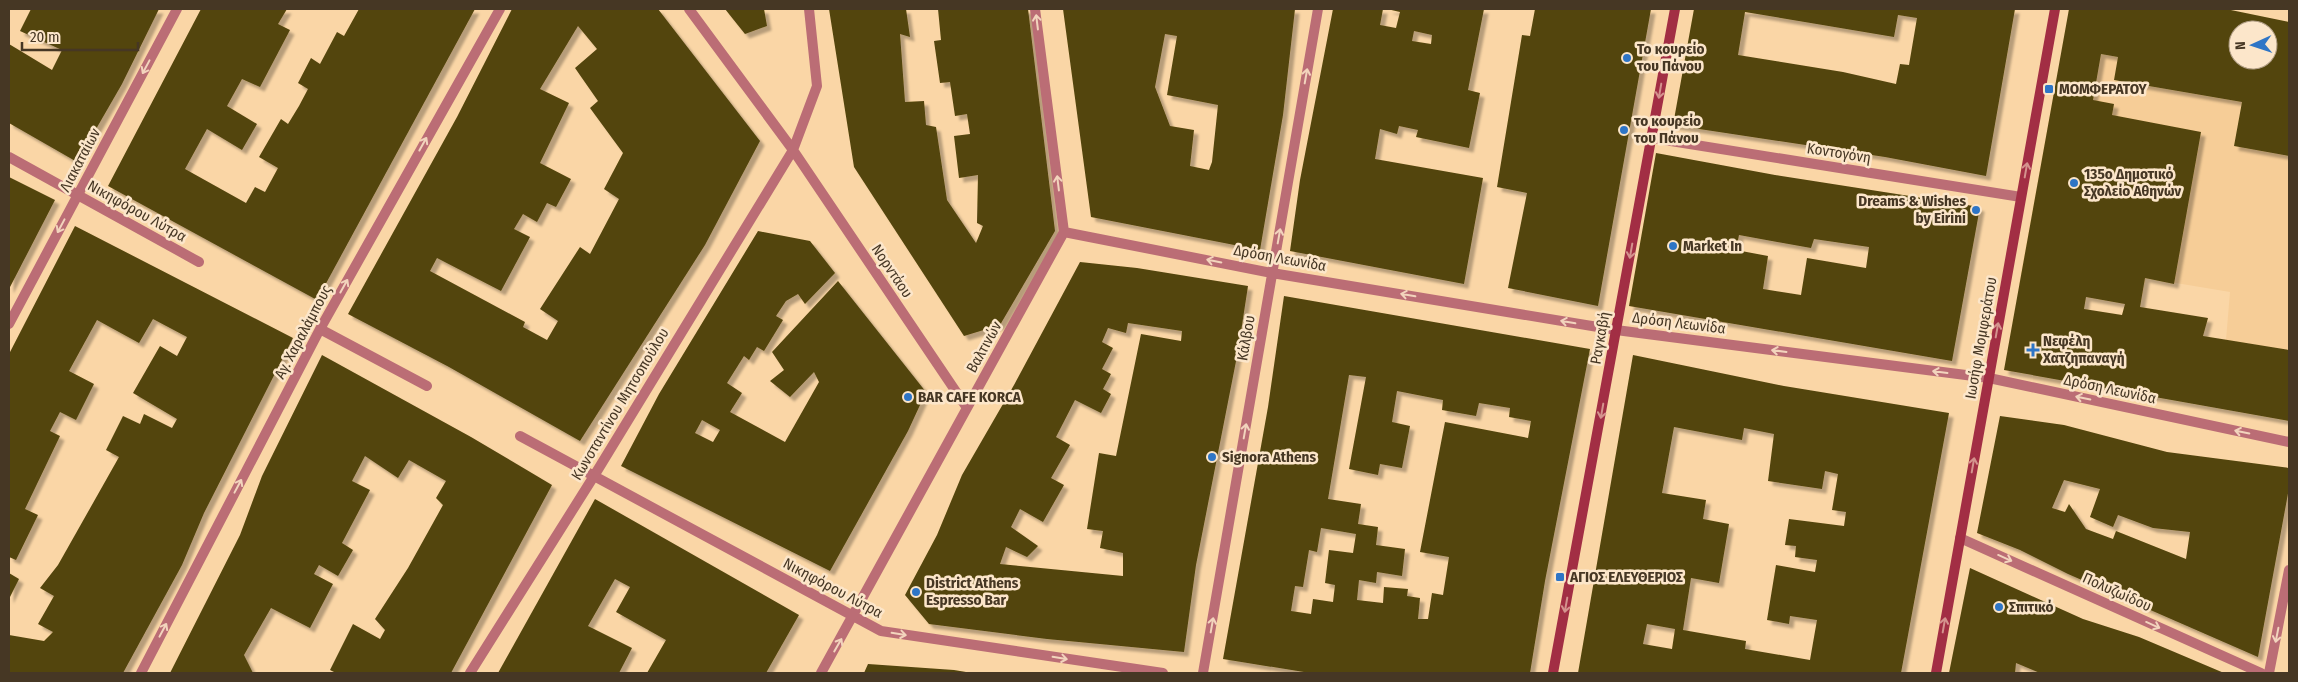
<svg xmlns="http://www.w3.org/2000/svg" width="2298" height="682" viewBox="0 0 2298 682" font-family="'Fira Sans Condensed',sans-serif">
	<style>
		.built { fill: #f6cd97 }
		.building { fill: #52440b; fill-rule: evenodd; filter: url(#shadow) }
		.lines { fill: none; stroke-linecap: round; stroke-linejoin: round }
		.street { stroke: #bb6d75; stroke-width: 10 }
		.secondary { stroke: #a22e44; stroke-width: 10 }
		.oneway { stroke: #f2d4bd }
		.oneway2 { stroke: #d4938e }
		.poi-dot { fill: #2e75c6; stroke: #fce6ca; stroke-width: 2 }
		.labels { text-anchor: middle; stroke-width: 5; stroke-linejoin: round; paint-order: stroke }
		.poi-label { font-size: 15px; font-weight: bold; fill: #463724; stroke: #fce6ca; text-anchor: start }
		.street-label { font-size: 15px; fill: #463724; stroke: #fce6ca }
	</style>
	<defs>
		<filter id="shadow"><feDropShadow dx="4.5" dy="4.5" stdDeviation="1" flood-color="#0004"/></filter>
	</defs>
	<rect width="100%" height="100%" fill="#fad6a6"/>
	<path class="built" d="M2101,54L2118,57L2114,80L2242,102L2234,146L2289,156V350L2226,340L2230,292L2146,278L2140,307L2019,284L2054,92L2093,99Z"/>
	<path class="building" d="M31,9H159L122,84L77,162L9,123V44L52,70L62,50L20,31Z
		M201,9H287L278,24L290,30L260,87L242,79L227,106L257,124L242,150L207,129L185,169L246,203L255,187L265,192L278,168L259,157L281,119L288,124L299,106L308,89L298,83L311,58L320,64L337,32L344,36L359,9H475L317,300L108,186Z
		M512,9H658L760,141L705,245L580,441L449,367L348,314L457,117ZM578,26L597,49L575,68L598,101L590,108L623,153L604,189L619,199L590,254L580,247L540,309L558,321L547,340L523,327L525,322L430,271L437,258L501,291L530,237L514,229L523,214L537,222L547,203L556,207L571,179L540,163L569,103L540,89Z
		M725,9H764L767,26L745,34Z
		M829,9H906L910,37L900,34L905,102L924,101L926,125L936,127L947,200L976,243L983,226L977,223L978,175L959,178L954,136L970,134L967,114L955,116L950,82L940,83L934,41L941,40L938,9H1028L1055,231L1000,325L964,336L854,167Z
		M1063,9H1295L1283,115L1260,250L1091,217ZM1165,34L1177,36L1167,95L1218,105L1212,162L1209,170L1190,166L1194,130L1170,126L1155,87Z
		M1333,9H1383L1380,25L1396,28L1400,12L1387,9H1484L1468,90L1480,93L1469,148L1416,137L1418,130L1399,126L1397,134L1380,129L1375,159L1483,178L1464,284L1290,251L1300,180ZM1414,31L1432,35L1431,44L1412,41Z
		M1535,9H1651L1598,306L1508,288L1527,193L1497,187L1522,35L1530,36Z
		M1694,9H2015L1986,176L1885,157L1673,125ZM1745,12L1894,37L1898,15L1917,18L1909,65L1900,64L1896,84L1843,72L1738,55Z
		M2069,9H2226L2289,22V156L2234,146L2242,102L2114,80L2118,57L2101,54L2093,100L2114,104L2112,115L2201,132L2174,284L2145,278L2140,307L2208,318L2203,336L2289,350V421L2004,370ZM2238,30H2268V60H2238ZM2086,297L2125,304L2122,315L2084,309Z
		M1656,153L1775,175L1980,207L1952,361L1629,306ZM1739,235L1811,248L1814,239L1869,247L1866,268L1807,258L1801,295L1763,289L1768,256L1736,250Z
		M9,177L55,200L9,289Z
		M75,226L293,338L204,513L182,565L123,673H9V635L44,641L53,632L38,624L54,596L40,588L58,565L119,457L106,450L123,416L140,424L144,414L172,428L177,419L133,393L160,346L177,356L187,337L153,319L139,343L97,320L69,371L94,384L76,420L60,412L50,431L60,436L25,509L38,515L16,560L9,557V354Z
		M758,231L810,241L835,273L805,304L798,294L786,301L776,316L783,320L764,351L757,347L749,360L744,356L727,383L742,393L730,412L785,442L819,382L814,372L790,397L770,381L784,370L772,352L838,281L926,392L908,431L830,571L621,466L659,394ZM702,420L720,430L713,442L695,433Z
		M1080,262L1137,268L1248,286L1238,351L1196,565L1184,652L1047,639L929,624L905,595L937,535L962,475L1014,385ZM1128,323L1182,331L1181,341L1141,334L1116,456L1099,453L1087,529L1103,531L1100,548L1123,553V576L1000,564L1006,547L1027,557L1038,546L1011,527L1020,509L1043,522L1064,485L1051,478L1070,445L1056,437L1075,400L1101,413L1111,394L1103,389L1111,374L1102,369L1113,348L1102,342L1108,328L1126,333Z
		M1284,296L1590,349L1545,581L1530,673H1310L1223,659L1268,407ZM1349,375L1366,377L1349,469L1378,475L1380,464L1402,468L1410,426L1392,422L1397,391L1443,400L1442,410L1476,416L1479,403L1510,408L1509,417L1531,421L1528,438L1445,422L1420,552L1449,557L1443,595L1432,593L1428,619H1418L1420,598L1407,596L1408,589L1384,587L1383,603L1357,600L1359,580L1376,583L1377,572L1402,576L1405,549L1376,545L1378,527L1358,524L1361,504L1328,499ZM1321,528L1356,534L1353,553L1329,550L1325,583L1335,585L1333,602L1313,599L1311,614L1291,611L1295,586L1303,587L1309,550L1317,552Z
		M322,355L471,437L552,485L451,673H336L330,670L353,624L380,639L385,630L375,619L408,568L443,505L436,498L446,481L409,460L398,478L365,456L352,481L370,490L342,543L353,550L338,576L319,565L314,574L333,584L310,628L271,608L244,655L253,673H170L240,535L262,476Z
		M1633,355L1784,386L1949,413L1901,673H1578ZM1674,427L1742,440L1744,428L1774,434L1768,481L1822,489L1825,471L1838,474L1832,510L1846,512L1844,526L1789,519L1785,545L1796,546L1795,557L1817,560L1815,572L1776,565L1767,620L1789,624L1790,616L1817,620L1810,660L1745,649L1746,641L1683,630L1691,578L1719,583L1729,524L1703,519L1706,500L1662,493ZM1647,624L1675,629L1672,649L1643,644Z
		M2000,416L2064,425L2167,452L2289,468V488L2258,657L2068,574L2020,550L1977,533ZM2064,480L2100,489L2090,517L2113,527L2118,515L2153,528L2190,532L2186,559L2116,531L2113,539L2086,529L2069,504L2065,512L2052,508Z
		M595,499L799,615L766,673H647L666,640L616,612L630,587L615,579L588,626L632,648L619,673H498Z
		M1970,568L2083,619L2139,637L2224,673H2040L2016,663L2015,673H1949Z
		M9,573L19,579L9,599Z
		M868,664L954,670L972,673H864Z"/>
	<g class="lines">
		<path class="street" d="M689,9L793,150L967,408
			M1652,138L2021,197
			M9,157L199,262
			M1064,232L1272,273L1616,330L1989,378L2289,442
			M9,324L177,9
			M320,329L427,386
			M520,436L881,631L1163,673
			M1960,538L2261,673
			M141,673L320,329L500,9
			M470,673L594,476L793,150L817,86L809,9
			M821,673L1064,232L1035,9
			M1203,673L1318,9
			M2269,673L2289,570"/>
		<path class="secondary" d="M1553,673L1675,9
			M1936,673L2055,9"/>
	</g>
	<defs><path id="oneway-shaft" d="M-6 0H5M1.5-3L5.5 0L1.5 3" fill="none" stroke-width="1.6" stroke-linecap="round" stroke-linejoin="round" transform="scale(1.25)"/></defs>
	<g class="oneway">
		<use href="#oneway-shaft" transform="translate(1037 22) rotate(-97)"/>
		<use href="#oneway-shaft" transform="translate(146 67) rotate(118)"/>
		<use href="#oneway-shaft" transform="translate(1306 76) rotate(-80)"/>
		<use href="#oneway-shaft" transform="translate(423 144) rotate(-61)"/>
		<use href="#oneway-shaft" transform="translate(1058 183) rotate(-97)"/>
		<use href="#oneway-shaft" transform="translate(61 226) rotate(118)"/>
		<use href="#oneway-shaft" transform="translate(1279 236) rotate(-80)"/>
		<use href="#oneway-shaft" transform="translate(1214 261) rotate(-169)"/>
		<use href="#oneway-shaft" transform="translate(344 286) rotate(-61)"/>
		<use href="#oneway-shaft" transform="translate(1408 295) rotate(-170)"/>
		<use href="#oneway-shaft" transform="translate(1568 322) rotate(-170)"/>
		<use href="#oneway-shaft" transform="translate(1779 351) rotate(-173)"/>
		<use href="#oneway-shaft" transform="translate(1940 372) rotate(-173)"/>
		<use href="#oneway-shaft" transform="translate(2083 398) rotate(-168)"/>
		<use href="#oneway-shaft" transform="translate(1245 431) rotate(-80)"/>
		<use href="#oneway-shaft" transform="translate(2242 432) rotate(-168)"/>
		<use href="#oneway-shaft" transform="translate(238 486) rotate(-62)"/>
		<use href="#oneway-shaft" transform="translate(2005 558) rotate(24)"/>
		<use href="#oneway-shaft" transform="translate(1212 625) rotate(-80)"/>
		<use href="#oneway-shaft" transform="translate(2153 625) rotate(24)"/>
		<use href="#oneway-shaft" transform="translate(163 630) rotate(-62)"/>
		<use href="#oneway-shaft" transform="translate(899 634) rotate(9)"/>
		<use href="#oneway-shaft" transform="translate(2277 635) rotate(101)"/>
		<use href="#oneway-shaft" transform="translate(838 645) rotate(-60)"/>
		<use href="#oneway-shaft" transform="translate(1060 658) rotate(9)"/>
	</g>
	<g class="oneway2">
		<use href="#oneway-shaft" transform="translate(1660 91) rotate(100)"/>
		<use href="#oneway-shaft" transform="translate(2026 170) rotate(-80)"/>
		<use href="#oneway-shaft" transform="translate(1631 251) rotate(100)"/>
		<use href="#oneway-shaft" transform="translate(1997 330) rotate(-80)"/>
		<use href="#oneway-shaft" transform="translate(1602 411) rotate(100)"/>
		<use href="#oneway-shaft" transform="translate(1973 465) rotate(-80)"/>
		<use href="#oneway-shaft" transform="translate(1566 605) rotate(100)"/>
		<use href="#oneway-shaft" transform="translate(1944 625) rotate(-80)"/>
	</g>
	<g class="poi-dot">
		<circle cx="1627" cy="58" r="5"/>
		<rect x="2044" y="84" width="10" height="10" rx="2.5"/>
		<circle cx="1624" cy="130" r="5"/>
		<circle cx="2074" cy="183" r="5"/>
		<circle cx="1976" cy="210" r="5"/>
		<circle cx="1673" cy="246" r="5"/>
		<path d="M2030.5 342.5h5v5h5v5h-5v5h-5v-5h-5v-5h5z"/>
		<circle cx="908" cy="397" r="5"/>
		<circle cx="1212" cy="457" r="5"/>
		<rect x="1555" y="572" width="10" height="10" rx="2.5"/>
		<circle cx="916" cy="592" r="5"/>
		<circle cx="1999" cy="607" r="5"/>
	</g>
	<g class="labels">
		<g class="poi-label">
			<text x="1637" y="54">Το κουρείο<tspan x="1637" dy="17">του Πάνου</tspan></text>
			<text x="2059" y="94">ΜΟΜΦΕΡΑΤΟΥ</text>
			<text x="1634" y="126">το κουρείο<tspan x="1634" dy="17">του Πάνου</tspan></text>
			<text x="2084" y="179">135ο Δημοτικό<tspan x="2084" dy="17">Σχολείο Αθηνών</tspan></text>
			<text x="1966" y="206" text-anchor="end">Dreams &amp; Wishes<tspan x="1966" dy="17">by Eirini</tspan></text>
			<text x="1683" y="251">Market In</text>
			<text x="2043" y="346">Νεφέλη<tspan x="2043" dy="17">Χατζηπαναγή</tspan></text>
			<text x="918" y="402">BAR CAFE KORCA</text>
			<text x="1222" y="462">Signora Athens</text>
			<text x="1570" y="582">ΑΓΙΟΣ ΕΛΕΥΘΕΡΙΟΣ</text>
			<text x="926" y="588">District Athens<tspan x="926" dy="17">Espresso Bar</tspan></text>
			<text x="2009" y="612">Σπιτικό</text>
		</g>
		<g class="street-label">
			<text transform="translate(1839 153) rotate(9)" y="5">Κοντογόνη</text>
			<text transform="translate(80 160) rotate(-62)" y="5">Λιακαταίων</text>
			<text transform="translate(137 211) rotate(29)" y="5">Νικηφόρου Λύτρα</text>
			<text transform="translate(1280 258) rotate(10)" y="5">Δρόση Λεωνίδα</text>
			<text transform="translate(892 271) rotate(56)" y="5">Νορντάου</text>
			<text transform="translate(1679 323) rotate(7)" y="5">Δρόση Λεωνίδα</text>
			<text transform="translate(303 332) rotate(-62)" y="5">Αγ. Χαραλάμπους</text>
			<text transform="translate(1246 338) rotate(-80)" y="5">Κάλβου</text>
			<text transform="translate(1600 338) rotate(-80)" y="5">Ραγκαβή</text>
			<text transform="translate(1981 338) rotate(-80)" y="5">Ιωσήφ Μομφεράτου</text>
			<text transform="translate(984 347) rotate(-61)" y="5">Βαλτινών</text>
			<text transform="translate(2110 389) rotate(12)" y="5">Δρόση Λεωνίδα</text>
			<text transform="translate(620 404) rotate(-59)" y="5">Κωνσταντίνου Μητσοπούλου</text>
			<text transform="translate(833 588) rotate(28)" y="5">Νικηφόρου Λύτρα</text>
			<text transform="translate(2117 592) rotate(24)" y="5">Πολυζωίδου</text>
		</g>
	</g>
	<rect width="2298" height="682" fill="none" stroke="#463724" stroke-width="20"/>
	<g transform="translate(2253 45) rotate(267)"><circle r="24" fill="#fce6ca" stroke="#b3a088"/>
	<path d="M0-4L9 19L0 12L-9 19Z" fill="#2e75c6"/>
	<text y="-8" font-size="14" font-weight="bold" text-anchor="middle" fill="#463724">N</text>
	</g>
	<path d="M22 42v8h116v-8" fill="none" stroke="#463724" stroke-width="2.5"/>
	<text x="30" y="42" font-size="15" fill="#463724" stroke="#fce6ca" stroke-width="4" paint-order="stroke">20 m</text>
</svg>
